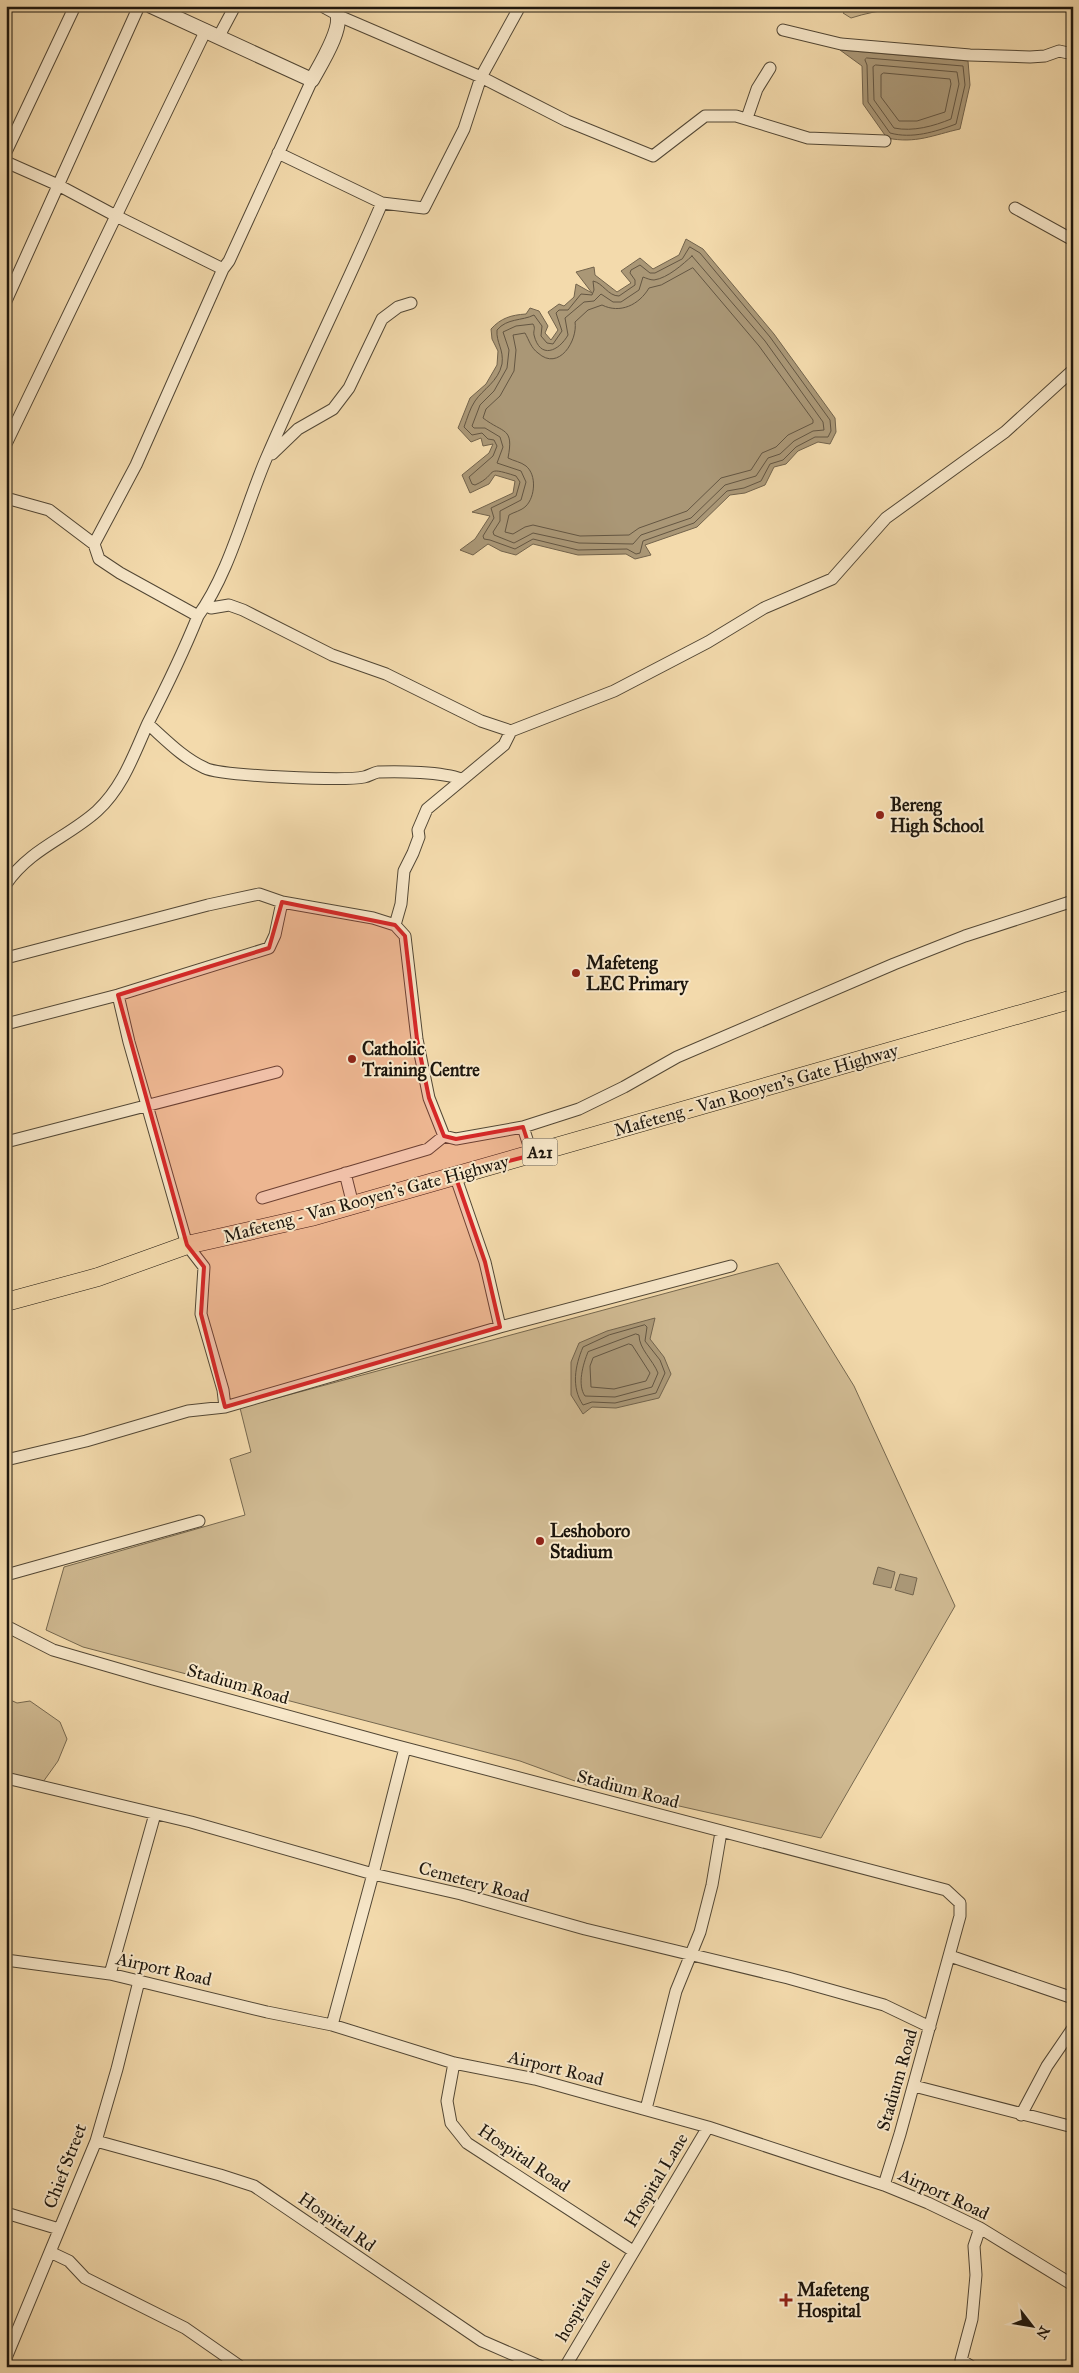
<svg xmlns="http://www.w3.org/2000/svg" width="1079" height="2373" viewBox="0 0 1079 2373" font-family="'IM FELL Great Primer',serif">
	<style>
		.green { fill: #cfb991; stroke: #76684f }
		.water { fill: #aa9776; stroke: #72634c }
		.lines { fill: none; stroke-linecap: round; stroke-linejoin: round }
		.shore { stroke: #645642; stroke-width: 1 }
		.minor-casing { stroke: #524735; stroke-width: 13 }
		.tertiary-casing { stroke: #524735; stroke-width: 16 }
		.primary-casing { stroke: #1d160d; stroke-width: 19 }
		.minor { stroke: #f7e7c9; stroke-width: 11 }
		.tertiary { stroke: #f7e7c9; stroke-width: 14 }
		.primary { stroke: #f3daac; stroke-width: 18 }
		.marked { fill: #d62828; fill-opacity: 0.2; stroke: #d62828; stroke-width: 4; stroke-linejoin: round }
		.poi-dot { fill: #8f2418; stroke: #f7e7c9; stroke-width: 2 }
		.labels { text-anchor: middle; stroke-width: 4; stroke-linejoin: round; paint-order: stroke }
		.shield { fill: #f7e7c9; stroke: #5e5545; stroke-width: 1 }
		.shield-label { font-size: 16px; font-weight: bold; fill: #1d160d }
		.poi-label { font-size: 18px; font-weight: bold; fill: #1d160d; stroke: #f7e7c9; text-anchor: start }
		.street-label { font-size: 18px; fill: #1d160d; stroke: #f7e7c9 }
	</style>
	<rect width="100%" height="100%" fill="#f3daac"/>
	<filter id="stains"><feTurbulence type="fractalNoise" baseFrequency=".004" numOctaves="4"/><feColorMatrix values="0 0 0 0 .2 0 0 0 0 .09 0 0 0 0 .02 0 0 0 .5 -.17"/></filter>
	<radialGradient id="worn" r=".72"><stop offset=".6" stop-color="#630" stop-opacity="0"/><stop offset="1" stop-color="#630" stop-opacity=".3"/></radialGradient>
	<path class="green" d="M850,6H945L943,9C913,5 879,9 851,18L843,13Z
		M778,1263L854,1386L955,1606L821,1838L586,1785L520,1761L83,1647L46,1630L64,1567L245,1515L230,1459L251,1452L240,1408Z
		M6,1698L17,1703L30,1701L60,1722L67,1739L58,1761L43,1782L6,1774Z"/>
	<path class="water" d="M840,50L968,61L970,85L960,129C933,135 916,144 887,138L863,104L862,66Z
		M686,239L703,249L774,334L835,418L836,432L830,444L818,442L798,451L786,464L774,467L765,485L745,493L730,495L697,527L645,545L651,555L635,559L626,554L578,555L533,544L516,555L501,551L488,544L473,555L460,550L475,539L490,516L472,512L513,493L515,481L495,475L489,484L470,493L462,475L489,453L493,444L483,446L481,438L471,442L458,428L470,398L486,384L497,365L498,351L492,339L491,329C501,318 511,315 526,314L530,308L539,311L548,326L545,333L551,340L558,330L548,312L559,304L564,306L574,297L576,284L592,293L576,272L594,267L595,275L617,292L631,283L621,271L640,258L653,269L679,255Z
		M655,1318L650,1339L664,1357L671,1374L659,1398L616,1408L592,1407L583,1414L571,1395V1362L579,1343L607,1331Z
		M878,1567L895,1572L891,1588L873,1584Z
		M900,1574L917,1578L913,1595L895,1590Z"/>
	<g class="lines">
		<path class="shore" d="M867,58L963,66L965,85L956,124C935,132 912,139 890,133L868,102L867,65L865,60Z
			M876,65L957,72L959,84L951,119C934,126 913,132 894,128L874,100L873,67Z
			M884,73L950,79L951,84L945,112L917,121H899L881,97V75Z
			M690,247L700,253L770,337L830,420L831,431L828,437H815L796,447L783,460L770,464L761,481L744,488L727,491L694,523L643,541L640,553L636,554L627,549L578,550L533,539L515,549L490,540L484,539L483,536L494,518L491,508L516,496L520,482L516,476C482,465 500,474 475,485L472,484L469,477L493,456L497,446L494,440L488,439L482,433L472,435L464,427C467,419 470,408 475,401C483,389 498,382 502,364C504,349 496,343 497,330C507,318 522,321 534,315L542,326L541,336L547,343L553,344L562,331L556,313L559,310H568L581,294L592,295L594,290L593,281C603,283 608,296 619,296L635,285V280L630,273L631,270L640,265L650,273H655L682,259Z
			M692,256L765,341L823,422L824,430L813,431L794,441L780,454L768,458L756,476L725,485L691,518L641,535L633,544L579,543L533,533L514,543L494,535L493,532L500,521V511L521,500L526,482L521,471L497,463L503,447L500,437L485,428H474L472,426L480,405L494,391L507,368L509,350L503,332L516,326L533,324C536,329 533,330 534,335C540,360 559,351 568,335L565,318L584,302L594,301L601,294L613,302H621L639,290L643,277C646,278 650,280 654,280C668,278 683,264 692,256Z
			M693,268L759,346L813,420V423L788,435L776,447L762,453L751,470L721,478L687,511L639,528L629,535L580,536L533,525L525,527L513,534L505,532L509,515C514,512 521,511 526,506C535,497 537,475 526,466C521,462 514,461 508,458C514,427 504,434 483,418L486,409L500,396L514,371L516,350L513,335L525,333C529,340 531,348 538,353C559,372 578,340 575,322L588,310L602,305C620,314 639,305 649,288L661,285Z
			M645,1325L647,1327L645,1341L660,1360L665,1373L656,1393L615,1403L592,1402L583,1405C571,1387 575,1366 583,1347L609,1335Z
			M636,1334L639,1335C639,1349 653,1360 658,1373L652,1387L615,1397L585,1396C577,1385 583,1364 588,1352Z
			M629,1344L632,1345L650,1373L646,1381L614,1389L591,1387L590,1366L593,1358Z"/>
		<g class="minor-casing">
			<path id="minor" d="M339,16L481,77L567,121L653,156L705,116H736L808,138L885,141
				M783,30L841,44L970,55L1030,57L1045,56L1059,51L1073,54
				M219,36L235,6
				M747,118L757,89L770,68
				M6,152L75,6
				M278,153L382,203L424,208L464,129L481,77L520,6
				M6,162L58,185L116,216L206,30
				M1015,208L1073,240
				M6,301L139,6
				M6,444L116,216L223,269
				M272,454L298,429L333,409L349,388L382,319L398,307L411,303
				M6,498L49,510L94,544L99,559L120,573L198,616
				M94,544L136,465L223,269L229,261L312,80
				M207,605L211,608L229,605L243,610L332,655L386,674L481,721L511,731L614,691L708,642L764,608L832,579L886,518L1005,432L1073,370
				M148,724C166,740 183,758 205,768C220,776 345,781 364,777C369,776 373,773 378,772C399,771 443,772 461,779
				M6,884C31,848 67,838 97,811C123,787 134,754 148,723C166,688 183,653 198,616C229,574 245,508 266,459C303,373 345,289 382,203
				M395,925L401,904L404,871L413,853L419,837L418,830L427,809L504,745L511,731
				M6,958L208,905L259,894L282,902L373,918L395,925L405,936L417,1039L429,1098L444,1136L456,1139L523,1127
				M118,995L129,1042L187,1245L204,1267L201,1314L223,1390L225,1407
				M6,1024L118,995L269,948L275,935L282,902
				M6,1142L277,1072
				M532,1155L523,1127L579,1109L624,1087L677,1057L894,964L965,936L1073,901
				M345,1173L353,1205
				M455,1175L485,1262L500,1327
				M262,1198L428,1149L444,1136
				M6,1460L86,1441L188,1411L225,1407L500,1327L731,1266
				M6,1575L199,1521
				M6,1626L53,1650L153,1679L390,1744L946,1890L960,1903V1916L900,2134L884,2185
				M6,1778L191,1822L373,1874L461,1894L585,1929L788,1978L884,2005L930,2027
				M950,1956L1073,1998
				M6,1960L110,1974L267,2012L332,2025L454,2063L535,2079L708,2127L884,2185L928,2203L980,2228L1073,2285
				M110,1974L155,1814
				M332,2025L373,1874L405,1748
				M454,2063L447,2101L451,2123L467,2143L633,2251
				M914,2086L1073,2127
				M646,2109L676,1991L700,1932L712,1885L721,1832
				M1021,2115L1047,2066L1073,2028
				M96,2141L220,2175L254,2186L482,2341L542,2367
				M6,2213L59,2229
				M50,2252L69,2261L85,2278L185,2328L241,2367
				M6,2358L96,2141L117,2069L139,1981
				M565,2367L708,2127
				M972,2367L961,2360L972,2319L976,2275L974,2246L980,2228"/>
		</g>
		<g class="tertiary-casing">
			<path id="tertiary" d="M151,6L312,80C320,65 345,26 336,12L325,6"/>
		</g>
		<g class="primary-casing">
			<path id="primary" d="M6,1302L98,1277L187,1245L311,1217L1073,999"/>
		</g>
		<use href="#minor" class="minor"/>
		<use href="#tertiary" class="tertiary"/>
		<use href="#primary" class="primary"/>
	</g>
	<path class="marked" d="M282,902L395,925L405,936L417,1039L429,1098L444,1136L456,1139L523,1127L532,1155L455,1175L485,1262L500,1327L225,1407L201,1314L204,1267L187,1245L118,995L269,948Z"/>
	<g class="poi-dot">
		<circle cx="880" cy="815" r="5"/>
		<circle cx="576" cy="973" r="5"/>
		<circle cx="352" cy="1059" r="5"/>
		<circle cx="540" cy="1541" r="5"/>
		<path d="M783.5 2292.5h5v5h5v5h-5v5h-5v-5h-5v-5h5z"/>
	</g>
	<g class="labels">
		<rect class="shield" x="522.5" y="1138.5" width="35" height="27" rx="4"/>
		<g class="shield-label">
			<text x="540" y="1158">A21</text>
		</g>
		<g class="poi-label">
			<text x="890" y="811">Bereng<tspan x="890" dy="21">High School</tspan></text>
			<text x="586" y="969">Mafeteng<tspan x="586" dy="21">LEC Primary</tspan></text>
			<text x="362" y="1055">Catholic<tspan x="362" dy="21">Training Centre</tspan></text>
			<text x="550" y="1537">Leshoboro<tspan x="550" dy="21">Stadium</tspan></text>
			<text x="797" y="2296">Mafeteng<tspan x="797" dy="21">Hospital</tspan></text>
		</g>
		<g class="street-label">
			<text transform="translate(756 1090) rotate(-16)" y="6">Mafeteng - Van Rooyen's Gate Highway</text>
			<text transform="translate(366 1199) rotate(-15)" y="6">Mafeteng - Van Rooyen's Gate Highway</text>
			<text transform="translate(238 1684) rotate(16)" y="6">Stadium Road</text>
			<text transform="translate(628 1789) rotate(15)" y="6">Stadium Road</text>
			<text transform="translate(474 1882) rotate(15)" y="6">Cemetery Road</text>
			<text transform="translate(164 1969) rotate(13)" y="6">Airport Road</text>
			<text transform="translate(556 2068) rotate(14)" y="6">Airport Road</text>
			<text transform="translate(897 2080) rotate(-74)" y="6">Stadium Road</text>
			<text transform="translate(524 2158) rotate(34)" y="6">Hospital Road</text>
			<text transform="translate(65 2166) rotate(-69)" y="6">Chief Street</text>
			<text transform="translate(656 2180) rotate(-59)" y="6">Hospital Lane</text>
			<text transform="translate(944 2194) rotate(25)" y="6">Airport Road</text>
			<text transform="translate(337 2222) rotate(35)" y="6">Hospital Rd</text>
			<text transform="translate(583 2300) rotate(-60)" y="6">hospital lane</text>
		</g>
	</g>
	<rect width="1079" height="2373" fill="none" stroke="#f3daac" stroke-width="25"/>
	<rect x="8" y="8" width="1064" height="2358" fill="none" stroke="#1d160d" stroke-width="2.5"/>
	<rect x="12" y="12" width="1054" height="2348" fill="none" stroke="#1d160d"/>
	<g transform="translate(1032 2326) rotate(121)" stroke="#f7e7c9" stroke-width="4" paint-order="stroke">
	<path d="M0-4L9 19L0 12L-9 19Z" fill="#1d160d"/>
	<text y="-8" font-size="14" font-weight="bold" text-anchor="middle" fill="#1d160d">N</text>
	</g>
	<rect width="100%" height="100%" filter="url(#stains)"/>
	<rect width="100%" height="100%" fill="url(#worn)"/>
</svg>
